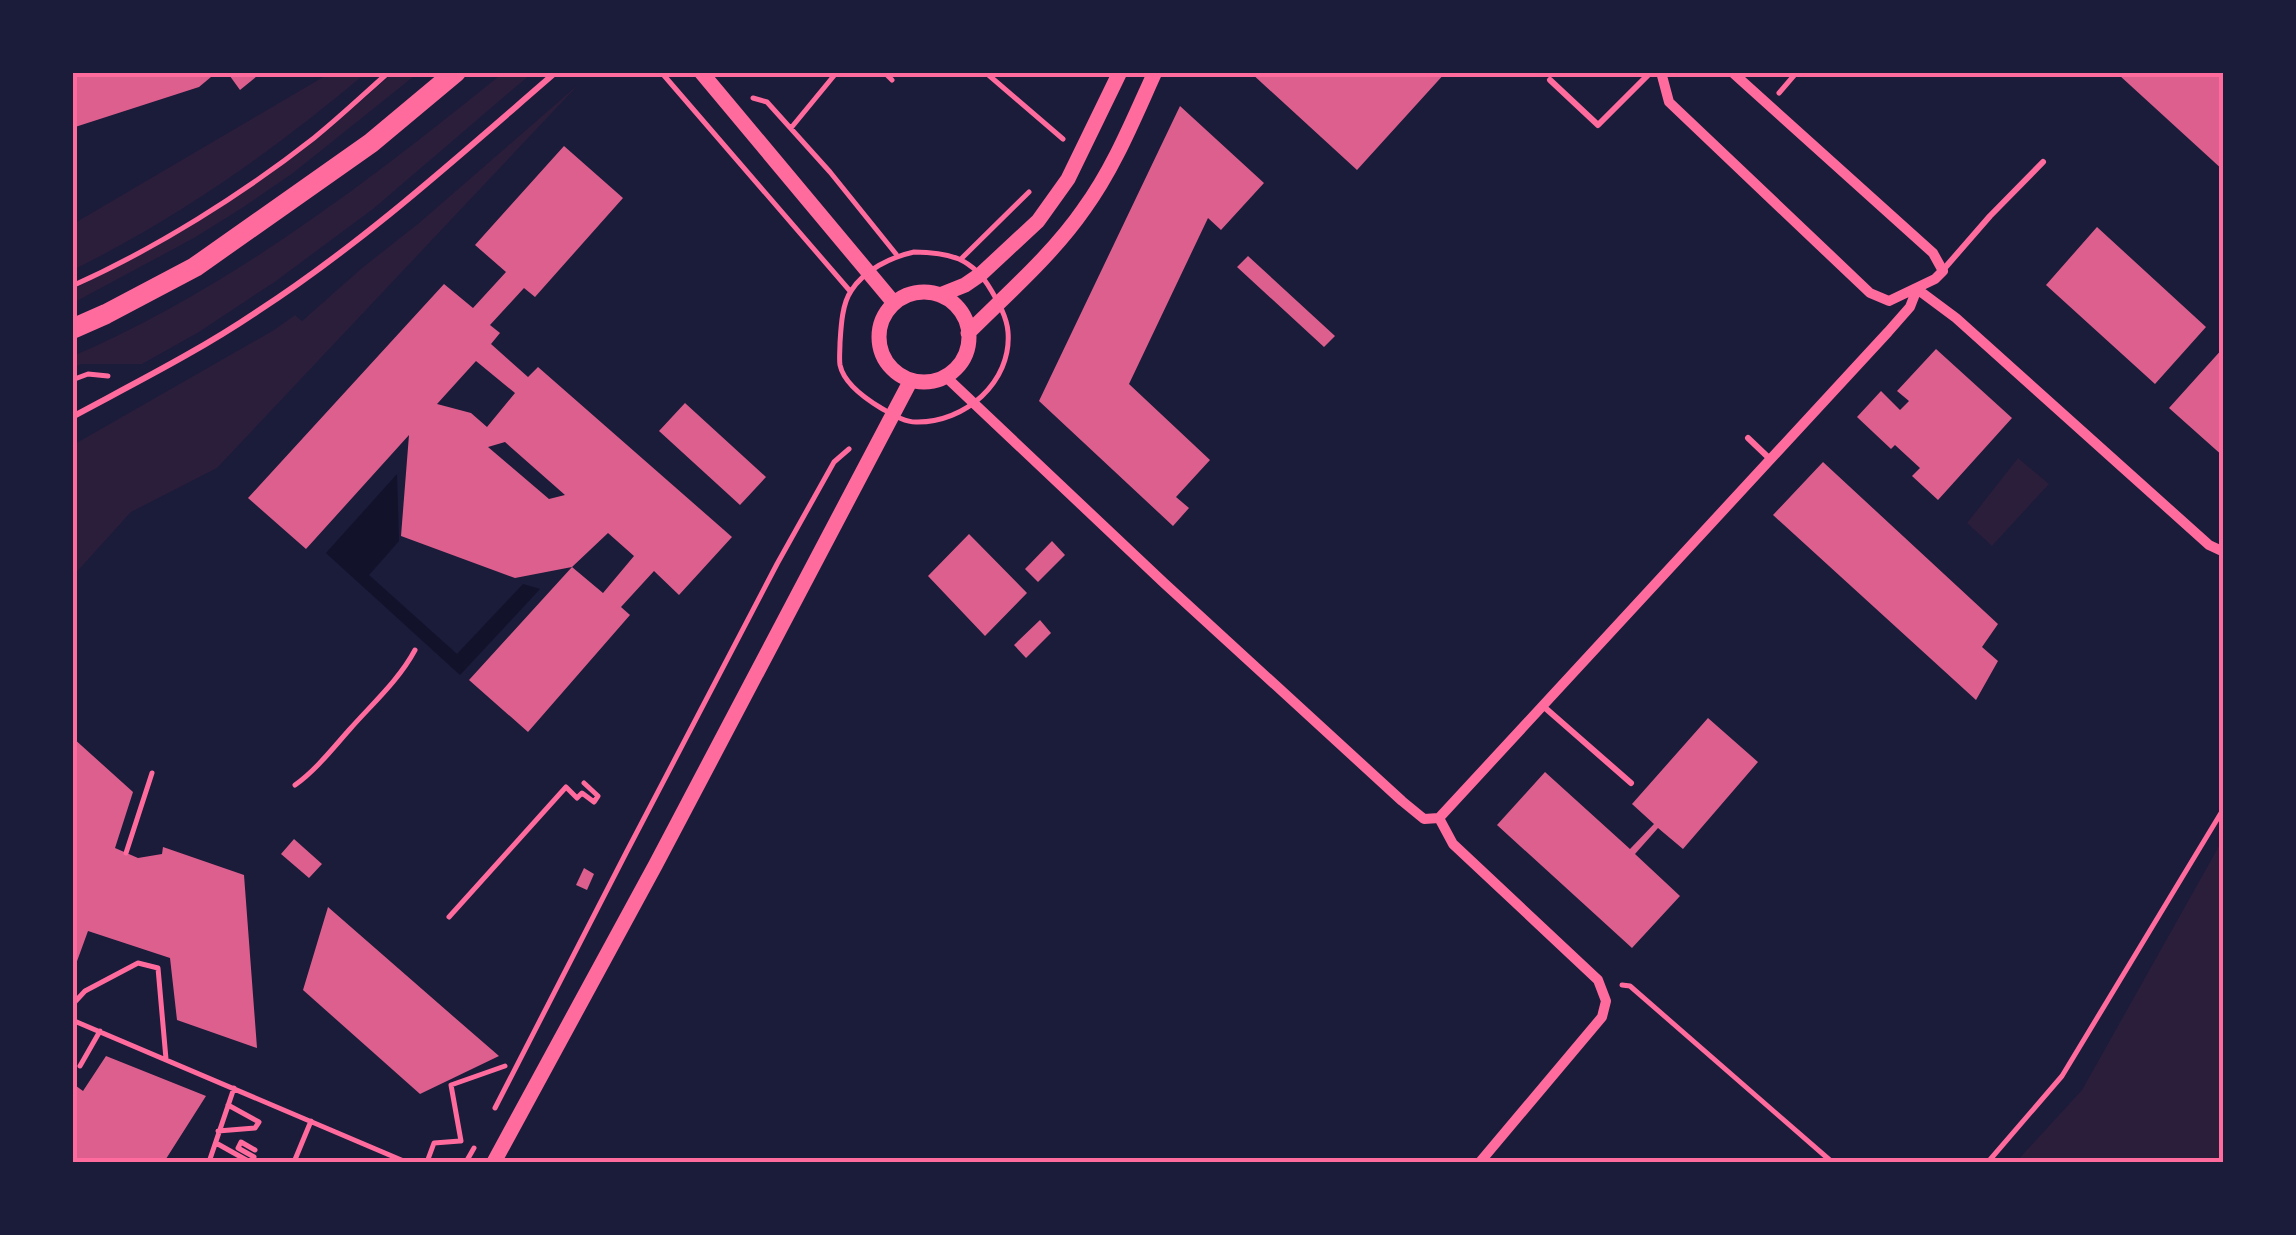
<svg xmlns="http://www.w3.org/2000/svg" width="2296" height="1235" viewBox="0 0 2296 1235" font-family="Mulish,sans-serif">
	<style>
		.green { fill: #2a1e3b }
		.water { fill: #12122b }
		.building { fill: #dd5f8e; fill-rule: evenodd }
		.lines { fill: none; stroke-linecap: round; stroke-linejoin: round }
		.path { stroke: #ff6b9d; stroke-width: 5 }
		.service { stroke: #ff6b9d; stroke-width: 6 }
		.minor { stroke: #ff6b9d; stroke-width: 10 }
		.tertiary { stroke: #ff6b9d; stroke-width: 15 }
		.primary { stroke: #ff6b9d; stroke-width: 20 }
		.neatline { fill: none; stroke: #ff6b9d; stroke-width: 4 }
	</style>
	<rect width="100%" height="100%" fill="#1b1b3a"/>
	<path class="green" d="M330,73H366C273,151 182,216 73,270V224Z
		M393,73H418L293,173L242,208L194,238L73,303L72,290L193,224L294,157L328,130Z
		M503,73H532L373,209L276,281L199,332L142,364H81L73,368V356C231,288 370,180 503,73Z
		M579,84L217,468L131,512L73,576V445L274,330L295,315L302,321L362,268L419,223Z
		M2018,458L2049,484L1992,546L1967,523Z
		M2223,839V1162H2016L2082,1090Z"/>
	<path class="water" d="M397,474L399,541L369,575L457,654L523,584L540,589L460,675L326,553Z"/>
	<path class="building" d="M72,72H217L199,87L72,128Z
		M227,72H262L240,90Z
		M1250,72H1446L1357,170Z
		M2121,72H2215L2224,80V171L2119,75Z
		M1180,106L1264,183L1221,230L1208,218L1129,384L1210,460L1176,497L1189,508L1173,526L1039,401Z
		M564,146L623,198L535,297L524,288L490,325L500,333L491,344L528,377L538,367L732,537L679,595L654,571L621,607L630,615L528,732L469,680L572,567L603,593L634,556L608,533L572,567L515,578L401,536L409,435L306,549L248,498L444,284L473,308L506,272L475,245ZM476,361L515,393L487,427L471,413L437,404ZM505,442L565,495L549,499L488,447Z
		M2097,227L2206,327L2155,384L2046,285Z
		M1248,256L1335,336L1324,347L1237,267Z
		M2224,347V457L2169,408Z
		M1936,349L2012,418L1938,500L1912,476L1920,468L1895,445L1891,449L1857,417L1881,391L1900,410L1909,401L1897,391Z
		M685,403L766,477L740,505L659,431Z
		M1823,462L1998,624L1982,647L1998,661L1976,700L1773,515Z
		M969,534L1027,593L985,636L928,576Z
		M1052,541L1065,555L1038,582L1025,569Z
		M1040,620L1051,633L1026,658L1014,645Z
		M1708,718L1758,762L1683,849L1658,828L1635,854L1680,896L1632,948L1497,825L1545,772L1630,849L1654,824L1632,804Z
		M72,737L133,792L115,848L138,858L162,854L163,847L244,875L257,1048L177,1020L170,958L88,931L72,975Z
		M294,839L322,864L309,878L281,854Z
		M584,868L594,874L587,890L576,885Z
		M328,907L454,1017L499,1056L420,1094L303,990Z
		M106,1056L206,1096L164,1162H72V1083L83,1091Z"/>
	<g class="lines">
		<path class="path" d="M661,72L850,291
			M884,72L892,80
			M985,72L1063,139
			M1779,93L1797,72
			M753,98L767,102L830,172L896,254
			M791,128L837,72
			M914,252C930,252 944,253 959,259C974,266 983,276 991,290C998,302 1007,317 1008,332C1012,382 965,423 916,422C904,422 892,414 881,408C866,399 844,384 840,365C839,359 840,349 840,343C841,327 842,304 851,291C864,270 891,257 914,252Z
			M962,258L1029,192
			M72,286C155,249 243,194 314,138C340,117 364,94 389,72
			M72,380L88,374L108,376
			M295,785C316,770 333,748 350,729C372,704 399,680 415,650
			M126,853L152,773
			M449,917L566,787L577,798L582,793L594,802L598,796L584,783
			M1622,985L1630,986L1832,1162
			M72,1005L85,991L138,963L158,968L166,1059
			M72,1020L406,1162
			M80,1066L100,1031
			M495,1108L626,853L777,564L834,462L849,449
			M218,1131L255,1128L259,1122L228,1105
			M461,1141L451,1085L505,1066
			M216,1143L250,1162
			M209,1162L234,1088
			M251,1162L254,1157L238,1148L241,1142L255,1150
			M294,1162L311,1121
			M427,1162L434,1143L460,1141
			M466,1162L474,1148
			M1988,1162L2062,1076L2224,808"/>
		<path class="service" d="M1550,80L1598,125L1651,72
			M1943,270L1990,216L2043,162
			M72,417C135,383 199,351 258,311C363,243 461,154 556,72
			M1748,438L1770,459
			M1543,706L1631,783"/>
		<path class="minor" d="M1661,72L1669,102L1870,293L1889,301L1935,279L1943,271L1933,253L1732,72
			M1917,289L1956,318L2209,545L2224,552
			M945,376L1164,583L1402,801L1424,819L1439,818L1888,332L1910,307L1917,289
			M1439,818L1453,844L1598,980L1606,1001L1602,1017L1480,1162"/>
		<path class="tertiary" d="M701,72L894,303
			M879 337a45 45 0 1 1 90 0a45 45 0 1 1-90 0Z
			M940,295L965,285L981,274L1038,221L1068,179L1120,72
			M968,333C1007,294 1053,254 1084,209C1114,168 1134,118 1155,72
			M494,1162L656,864L911,380"/>
		<path class="primary" d="M72,329L106,314L195,267L371,143L456,72"/>
	</g>
	<rect width="2296" height="1235" fill="none" stroke="#1b1b3a" stroke-width="150"/>
	<rect x="75" y="75" width="2146" height="1085" class="neatline"/>
</svg>
